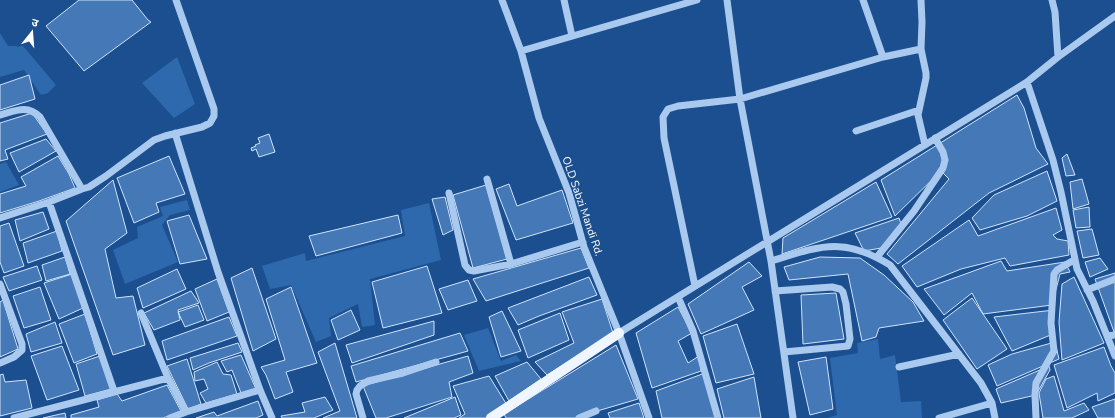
<svg xmlns="http://www.w3.org/2000/svg" width="1115" height="418" viewBox="0 0 1115 418" font-family="'Nunito Sans','Noto Sans Devanagari',sans-serif">
	<style>
		.green { fill: #2e69ad }
		.building { fill: #4478b7; stroke: #cfe3fa }
		.lines { fill: none; stroke-linecap: round; stroke-linejoin: round }
		.minor { stroke: #a9c9ee; stroke-width: 7 }
		.major { stroke: #f0f6ff; stroke-width: 10 }
		.labels { text-anchor: middle; stroke-width: 3; stroke-linejoin: round; paint-order: stroke }
		.street-label { font-size: 11px; fill: #fff; stroke: #1b4f8f }
	</style>
	<rect width="100%" height="100%" fill="#1b4f8f"/>
	<path class="green" d="M0,33L8,46H23L56,85L48,93L41,95L24,70L0,77Z
		M177,57L195,104L174,118L142,83Z
		M6,162L19,185L0,192V164Z
		M187,200L190,210L170,215L162,225L178,262L125,284L113,250L138,238L137,227L163,216L160,207Z
		M429,203L441,260L370,279L375,325L362,327L358,304L329,318L331,336L316,342L291,285L270,289L262,266L305,253L306,261L405,236L401,210Z
		M488,328L501,361L516,355L521,361L479,371L464,335Z
		M878,339L880,359L895,355L901,402L921,401L922,418H827L837,415L830,358L858,353L857,343Z"/>
	<path class="building" d="M79,0H132L148,20L151,22L84,71L46,26Z
		M29,75L35,99L0,110V85Z
		M1017,95L1024,108L1036,148L1048,164L989,193L898,264L887,254L949,179L941,171L895,216L881,180Z
		M32,113L47,134L5,150L8,159L0,161V123Z
		M269,134L275,152L259,157L256,149L252,151L251,148L256,146L255,145L260,143L258,138Z
		M46,139L56,151L19,172L10,153Z
		M1067,154L1075,175L1066,176L1062,158Z
		M58,156L69,174L75,188L39,201L0,213V194L26,186L21,177Z
		M169,156L185,194L156,203L159,212L134,223L117,178Z
		M1047,171L1057,201L1027,216L980,230L972,218L994,195Z
		M1082,179L1089,204L1073,209L1070,182Z
		M113,180L127,233L105,249L116,298L133,296L145,345L113,355L66,221Z
		M876,182L892,217L782,254L783,238Z
		M509,184L517,206L562,190L573,223L516,240L496,189Z
		M486,185L507,259L473,268L453,195Z
		M445,197L453,230L443,235L432,199Z
		M1089,207L1090,227L1076,228L1073,210Z
		M1056,208L1062,230L1053,235L1057,239L1068,241L1069,255L1010,266L1005,258L961,269L917,287L902,266L969,220L978,236Z
		M43,212L49,229L20,241L15,220Z
		M189,215L207,259L180,264L167,221Z
		M398,215L402,233L316,256L309,236Z
		M899,218L902,227L887,247L864,251L855,233Z
		M9,223L24,266L4,273L0,262V226Z
		M1092,229L1099,255L1083,258L1077,231Z
		M57,231L62,251L28,263L23,243Z
		M581,248L589,268L486,301L473,279Z
		M65,257L70,274L46,281L42,265Z
		M820,257L860,258L884,275L913,302L924,321L879,328L876,337L862,341L848,274L789,280L784,267Z
		M1100,258L1108,269L1090,277L1085,262Z
		M1001,261L1007,271L1065,262L1070,272L1060,274L1052,305L983,314L972,293L944,315L924,289Z
		M749,262L762,276L742,287L754,310L701,334L688,304Z
		M37,266L42,280L9,291L3,277Z
		M427,266L442,313L383,328L372,282Z
		M252,268L276,339L253,351L231,278Z
		M177,269L186,289L143,308L137,288Z
		M1115,273V331L1114,332L1095,279Z
		M72,274L83,308L59,319L44,283Z
		M589,277L597,295L539,316L518,325L508,308Z
		M1074,277L1104,343L1062,360L1059,322L1062,284Z
		M217,279L229,312L207,321L195,289Z
		M468,280L477,301L448,310L439,289Z
		M40,287L51,320L24,328L13,296Z
		M291,287L317,363L286,372L293,392L275,399L266,375L261,367L285,360L266,299Z
		M191,291L199,303L178,310L180,320L154,330L144,313Z
		M836,293L844,339L803,344L801,295Z
		M972,298L1007,349L977,369L943,320Z
		M602,299L613,333L547,375L535,362L574,343L562,312Z
		M3,300L18,349L0,357V302Z
		M198,305L204,320L185,327L178,312Z
		M678,307L692,333L678,341L688,363L699,356L701,371L652,388L636,333Z
		M351,310L360,330L338,340L331,320Z
		M1054,310L1053,334L1012,351L994,317Z
		M502,311L521,351L501,357L489,317Z
		M560,313L569,340L528,358L518,330Z
		M85,314L97,354L74,363L59,324Z
		M229,317L237,336L167,360L162,341Z
		M434,321V335L352,363L346,345Z
		M55,322L62,343L31,352L26,334Z
		M737,324L754,374L716,383L703,336Z
		M460,333L468,351L356,382L351,366Z
		M1055,342L1059,359L997,386L988,365L1012,354Z
		M238,343L242,352L209,363L193,370L190,358Z
		M335,343L357,418H323L340,411L318,352Z
		M616,345L638,399L587,414L578,418H506L504,414Z
		M62,346L79,390L47,400L31,356Z
		M1104,347L1111,366L1115,373V393L1098,401L1097,393L1067,408L1054,365Z
		M241,355L256,389L241,393L232,370L227,372L221,361Z
		M100,356L111,389L85,396L76,364Z
		M468,356L473,373L449,382L452,397L386,418H376L363,386Z
		M826,357L833,409L810,415L798,362Z
		M187,359L201,404L188,409L167,366Z
		M217,362L223,374L231,375L237,394L206,403L200,393L208,389L204,379L195,381L194,372Z
		M527,362L541,379L509,401L495,376Z
		M1049,366L1050,370L1036,395L1001,403L996,389Z
		M705,373L716,418H662L656,391Z
		M3,374L5,382L26,380L32,408L0,416V375Z
		M489,376L507,405L486,418H459L465,414L453,386Z
		M1054,376L1064,411L1084,403L1089,410L1072,418H1043L1039,393L1046,379Z
		M754,377L761,418H724L717,389Z
		M167,385L181,411L163,418H71V415L99,407L97,400L117,394L122,401Z
		M325,397L333,410L314,418H282L281,416L305,412L302,403Z
		M455,397L461,415L454,418H404Z
		M1115,399V418H1098L1092,407Z
		M258,401L263,415L256,418H196L214,412L217,416Z
		M639,403L644,418H610L608,413Z
		M65,413L66,418H43Z"/>
	<g class="lines">
		<path class="minor" d="M502,0L521,51L539,118L569,193L584,247L619,333L649,418
			M564,0L572,36
			M727,0L740,99L771,261L793,418
			M863,0L883,57
			M1052,0L1055,12L1058,57
			M921,49L926,73V78L918,115L925,145
			M521,51L697,0
			M1027,82L1053,160L1061,192L1077,269L1093,301L1115,356
			M0,115C15,111 27,104 40,117L82,189L49,202L0,218
			M856,131L919,110
			M175,133L218,272L260,390L272,418
			M487,179L511,264
			M82,189L89,187L106,176L154,140L165,136L202,127L210,123L214,116V109L176,0
			M449,193L465,265L469,270L474,271L511,264L583,242
			M49,202L114,391
			M877,257L914,211L943,168L945,160L943,152L935,138
			M771,261C820,246 843,236 890,265L981,383L992,403L995,418
			M0,284L22,344V350L14,357L0,363
			M695,286L664,138L663,117L668,109L678,106L740,99L883,57L921,49L922,22L921,0
			M1087,290L1115,279
			M775,291L832,287L840,289L843,292L846,304L850,339L848,346L784,352
			M678,297L693,331L718,418
			M141,313L168,378L186,412
			M619,333L1027,82L1058,57L1115,16
			M1107,336L1115,335
			M899,367L959,354
			M14,418L168,378
			M170,418L186,412L260,390
			M363,418L356,394L357,390L360,386L368,381L403,373L436,362
			M579,418L596,411
			M939,418L992,403
			M1036,418L1035,395L1036,383L1051,356L1054,351L1051,323L1054,274L1057,270L1074,260"/>
		<path class="major" d="M491,418L619,333"/>
	</g>
	<g class="labels">
		<g class="street-label">
			<text transform="translate(583 206) rotate(71)" y="4">OLD Sabzi Mandi Rd.</text>
		</g>
	</g>
	<g transform="translate(32 32) rotate(17)" stroke="#1b4f8f" stroke-width="3" paint-order="stroke">
	<path d="M0-3L7 15L0 10L-7 15Z" fill="#ffffff"/>
	<text y="-6" font-size="11" font-weight="bold" text-anchor="middle" fill="#ffffff">उ</text>
	</g>
</svg>
